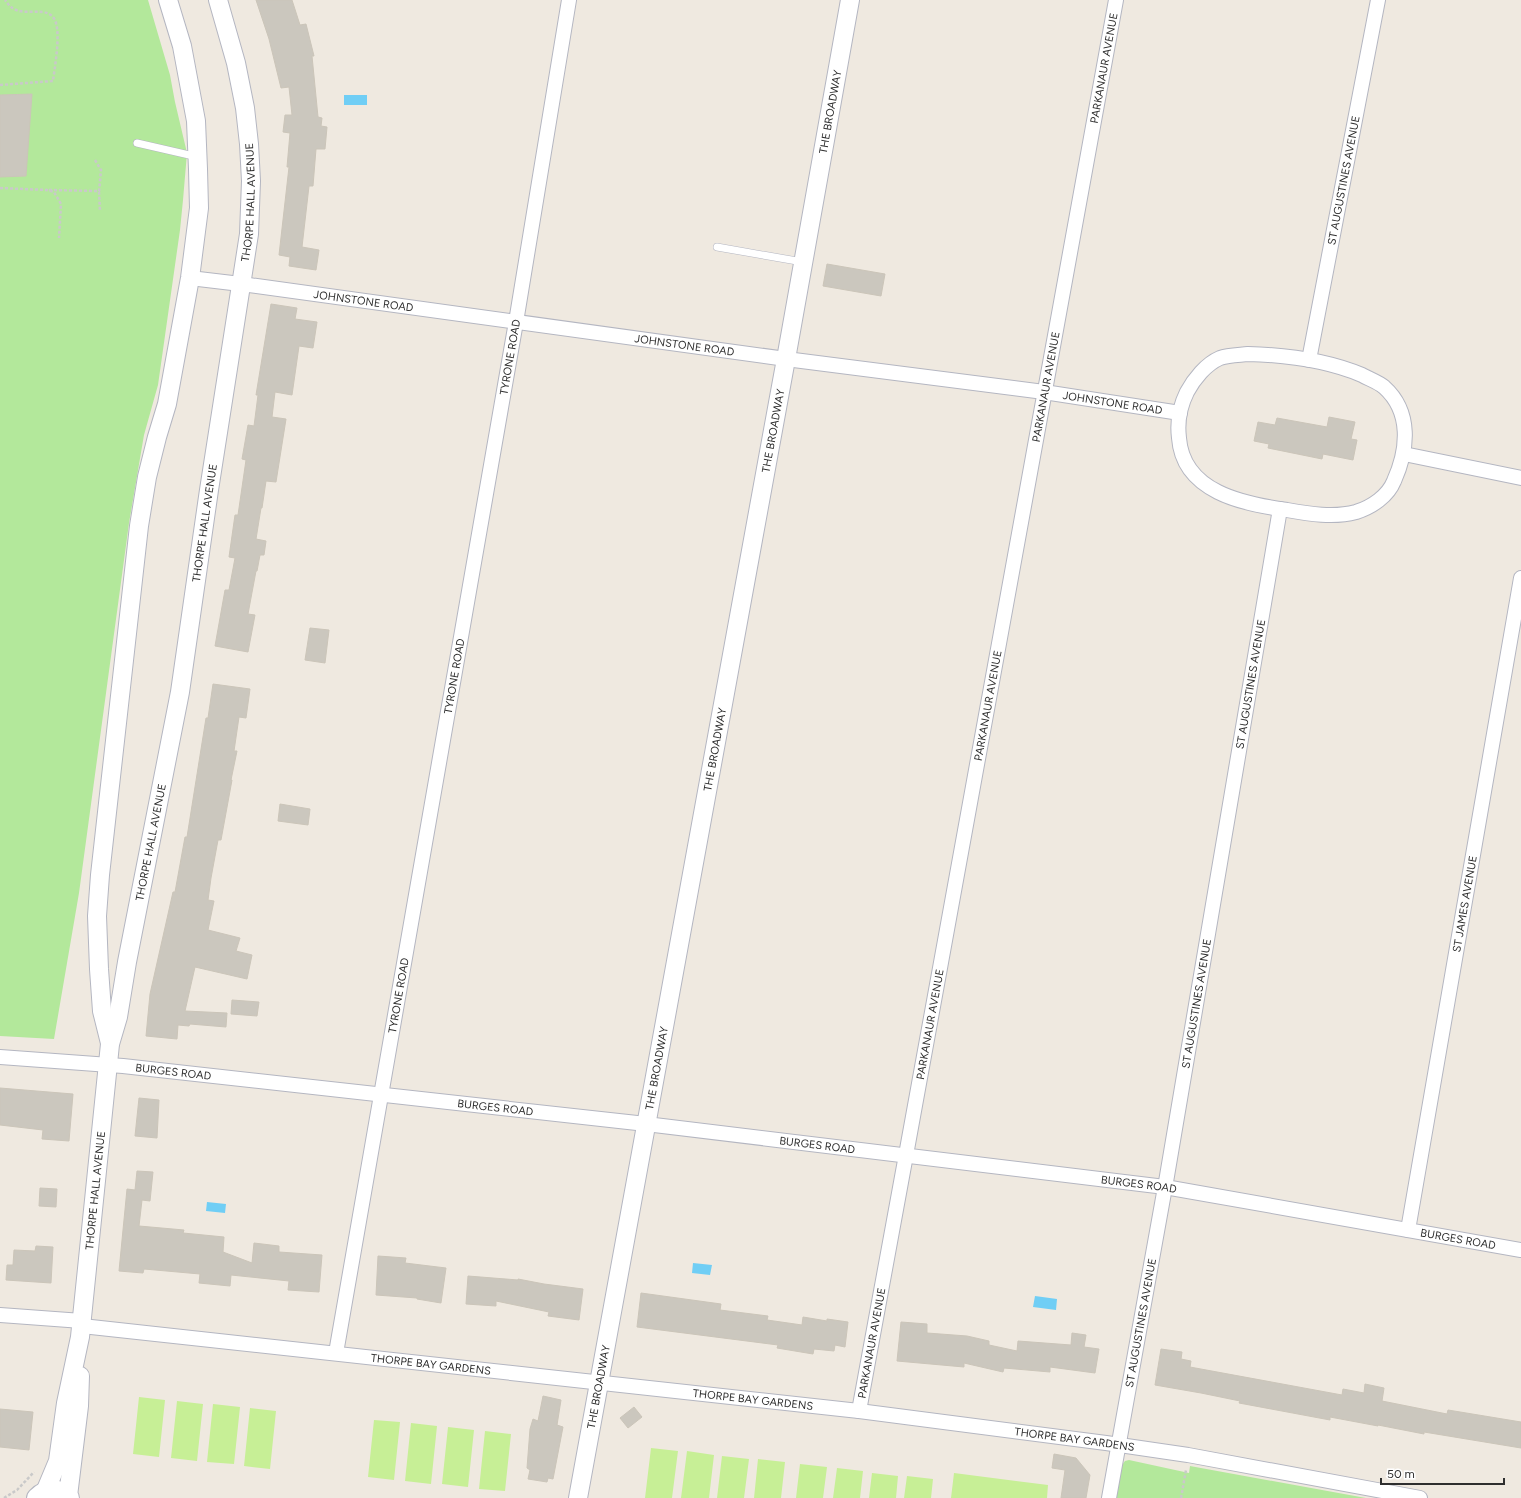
<svg xmlns="http://www.w3.org/2000/svg" width="1521" height="1498" viewBox="0 0 1521 1498" font-family="Figtree,sans-serif">
	<style>
		.green { fill: #b3e89b }
		.pitch { fill: #c7ef96 }
		.water { fill: #70cef5 }
		.building { fill: #cbc7be; stroke: #cbc5b9 }
		.lines { fill: none; stroke-linecap: round; stroke-linejoin: round }
		.service-casing { stroke: #b4b6c1; stroke-width: 8 }
		.minor-casing { stroke: #b4b6c1; stroke-width: 16 }
		.tertiary-casing { stroke: #b4b6c1; stroke-width: 20 }
		.secondary-casing { stroke: #b4b6c1; stroke-width: 22 }
		.path { stroke: #c9c9c9; stroke-width: 2.5; stroke-dasharray: 3 2; stroke-linecap: butt }
		.service { stroke: #fff; stroke-width: 7 }
		.minor { stroke: #fff; stroke-width: 14 }
		.tertiary { stroke: #fff; stroke-width: 18 }
		.secondary { stroke: #fff; stroke-width: 20 }
		.labels { text-anchor: middle; stroke-width: 4; stroke-linejoin: round; paint-order: stroke }
		.street-label { font-size: 11px; fill: #2e2e2e; stroke: #fff }
	</style>
	<rect width="100%" height="100%" fill="#efe9e0"/>
	<path class="green" d="M0,0H148L170,75L175,102L187,153L183,200L180,230L158,385L144,435L129,523L79,893L54,1039L0,1036Z
		M1129,1460L1189,1473L1190,1466L1366,1498H1116L1122,1465L1125,1461Z"/>
	<path class="pitch" d="M139,1397L165,1400L159,1457L133,1454Z
		M177,1401L203,1404L197,1461L171,1458Z
		M213,1404L240,1407L234,1464L207,1462Z
		M250,1408L276,1411L270,1469L244,1466Z
		M374,1420L400,1422L394,1480L368,1477Z
		M411,1423L437,1426L431,1484L405,1481Z
		M448,1427L474,1430L468,1487L442,1484Z
		M485,1431L511,1434L505,1491L479,1489Z
		M651,1448L678,1451L672,1498H645Z
		M687,1451L714,1455L709,1498H681Z
		M722,1456L749,1459L744,1498H717Z
		M758,1459L785,1462L781,1498H754Z
		M800,1464L827,1467L823,1498H796Z
		M837,1468L863,1471L860,1498H833Z
		M872,1473L898,1476L896,1498H869Z
		M954,1473L1048,1485L1047,1498H951Z
		M907,1476L933,1479L931,1498H904Z"/>
	<path class="water" d="M344,95H367V105H344Z
		M207,1202L226,1204L225,1213L206,1211Z
		M693,1263L712,1265L710,1275L692,1273Z
		M1035,1296L1057,1299L1056,1310L1033,1307Z"/>
	<path class="building" d="M256,0H292L300,25L306,24L314,56H312L318,117L322,118L321,126L327,127L325,149H316L313,186H309L302,247L319,250L316,270L289,266L290,257L279,255L289,167H287L290,133L283,132L285,115H292L289,87L281,88L269,39Z
		M32,94L26,176L0,177V95Z
		M827,264L885,274L881,296L823,286Z
		M271,304L297,308L295,319L317,322L313,348L299,346L292,395L275,392L272,417L286,419L276,482L266,481L262,508H261L256,539L266,541L264,555H260L257,571H256L248,614L255,615L248,652L215,646L225,590H229L235,558L229,557L235,515H238L246,460L242,459L248,425L254,426L258,395H256Z
		M1329,417L1355,422L1351,439L1357,440L1353,460L1323,454L1322,459L1268,448L1269,444L1254,441L1258,422L1275,425L1277,418L1327,427Z
		M310,628L329,630L325,663L305,660Z
		M213,684L250,689L246,718L239,717L234,751H237L231,780H232L221,840H218L211,878L208,900L214,901L208,930L240,938L236,951L252,955L247,979L195,967L185,1011L227,1013L226,1027L190,1024L189,1026L178,1025L177,1039L146,1036L150,994L173,892H175L185,837H187L206,718H208Z
		M280,804L310,809L308,825L278,821Z
		M232,1000L259,1002L257,1016L231,1014Z
		M0,1088L73,1094L69,1141L42,1139L43,1130L0,1125Z
		M139,1098L159,1100L157,1138L135,1136Z
		M137,1171L153,1172L150,1201L142,1200L139,1226L184,1230L183,1233L224,1237L223,1252L252,1263L254,1243L279,1246V1252L322,1255L319,1292L288,1290L289,1281L231,1275L230,1286L199,1283L200,1274L144,1269L143,1273L119,1271L127,1189L135,1190Z
		M40,1188L57,1189L56,1207L39,1206Z
		M36,1246L53,1247L51,1283L6,1280L7,1265H13L14,1250L35,1251Z
		M378,1256L406,1258L405,1263L446,1268L441,1303L417,1299V1298L376,1295Z
		M468,1276L518,1280V1279L544,1284L583,1289L579,1320L548,1316L549,1312L496,1301V1306L466,1304Z
		M641,1293L721,1304L720,1310L768,1316L767,1320L802,1325L803,1317L827,1321V1319L848,1322L845,1347L835,1345L834,1351L814,1349L813,1354L777,1348L778,1345L637,1327Z
		M901,1322L927,1324V1333L967,1336L989,1341V1345L1017,1351L1018,1341L1071,1345L1072,1333L1086,1335L1084,1347L1099,1349L1095,1373L1050,1367V1372L1004,1368L1003,1372L964,1363V1367L897,1361Z
		M1161,1349L1182,1352L1181,1359L1191,1361L1190,1367L1342,1395L1343,1389L1364,1393L1365,1384L1384,1388L1382,1401L1447,1414L1448,1410L1521,1422V1448L1424,1432V1434L1378,1425V1426L1330,1417V1420L1239,1403L1240,1401L1201,1393L1155,1385Z
		M543,1396L561,1400L557,1425L563,1427L553,1479L548,1478L547,1482L528,1479L530,1470L527,1468L530,1429L533,1419L538,1421Z
		M634,1407L642,1417L628,1428L620,1418Z
		M0,1409L33,1412L29,1450L0,1447Z
		M1054,1454L1076,1458L1090,1475L1086,1498H1061L1065,1470L1052,1468Z"/>
	<g class="lines">
		<g class="service-casing">
			<path id="service" d="M137,143L198,157
				M717,247L803,262"/>
		</g>
		<g class="minor-casing">
			<g id="minor">
				<path id="s1" d="M190,278L249,285L786,359L1044,392L1180,413"/>
				<path d="M1248,354C1287,355 1326,360 1362,375C1369,379 1378,382 1384,387C1412,412 1408,450 1394,481C1388,496 1372,507 1356,512C1334,518 1309,514 1287,510C1243,504 1183,492 1179,438C1177,422 1180,406 1187,392C1194,379 1206,364 1220,358C1228,355 1239,355 1248,354Z"/>
				<path id="s2" d="M1309,360L1378,0"/>
				<path d="M1404,454L1521,478"/>
				<path id="s3" d="M0,1057L123,1066L646,1124L1165,1187L1521,1250"/>
				<path id="s4" d="M1408,1230L1521,578"/>
				<path d="M0,1315L82,1321"/>
				<path id="s5" d="M82,1326L859,1411L1106,1443L1188,1455L1420,1498"/>
				<path id="s6" d="M336,1353L516,322L569,0"/>
				<path id="s7" d="M859,1411L906,1155L1116,0"/>
				<path id="s8" d="M1109,1498L1167,1176L1280,509"/>
			</g>
		</g>
		<g class="tertiary-casing">
			<g id="tertiary">
				<path d="M110,1043L102,1011L99,969L97,916L100,875L139,526L147,477L157,437L167,404L190,278L199,208L198,169L196,121L182,46L168,0"/>
				<path id="s9" d="M45,1492L58,1461L66,1403L80,1337L110,1044L118,1017L127,962L180,692L209,490L249,234L251,181L249,144L245,108L236,63L218,0"/>
				<path d="M68,1496L79,1406L80,1376"/>
				<path id="s10" d="M578,1498L786,359L850,0"/>
			</g>
		</g>
		<g class="secondary-casing">
			<path id="secondary" d="M37,1498C47,1488 60,1488 69,1498"/>
		</g>
		<path class="path" d="M0,85L53,81C55,66 59,43 57,28C54,3 31,16 16,10C11,8 8,4 5,0
			M95,160L101,170L99,192
			M0,188L47,190L54,192L61,204L59,238
			M49,190L97,191L99,192L100,211
			M4,1498L17,1490L34,1472
			M1181,1498L1186,1470"/>
		<use href="#service" class="service"/>
		<use href="#minor" class="minor"/>
		<use href="#tertiary" class="tertiary"/>
		<use href="#secondary" class="secondary"/>
	</g>
	<g class="labels">
		<g class="street-label">
			<text dy="4" stroke="none"><textPath href="#s7" startOffset="1365">PARKANAUR AVENUE</textPath></text>
			<text dy="4" stroke="none"><textPath href="#s10" startOffset="1409">THE BROADWAY</textPath></text>
			<text dy="4" stroke="none"><textPath href="#s2" startOffset="183">ST AUGUSTINES AVENUE</textPath></text>
			<text dy="4" stroke="none"><textPath href="#s9" startOffset="1308">THORPE HALL AVENUE</textPath></text>
			<text dy="4" stroke="none"><textPath href="#s1" startOffset="175">JOHNSTONE ROAD</textPath></text>
			<text dy="4" stroke="none"><textPath href="#s1" startOffset="499">JOHNSTONE ROAD</textPath></text>
			<text dy="4" stroke="none"><textPath href="#s6" startOffset="1011">TYRONE ROAD</textPath></text>
			<text dy="4" stroke="none"><textPath href="#s7" startOffset="1041">PARKANAUR AVENUE</textPath></text>
			<text dy="4" stroke="none"><textPath href="#s1" startOffset="931">JOHNSTONE ROAD</textPath></text>
			<text dy="4" stroke="none"><textPath href="#s10" startOffset="1085">THE BROADWAY</textPath></text>
			<text dy="4" stroke="none"><textPath href="#s9" startOffset="984">THORPE HALL AVENUE</textPath></text>
			<text dy="4" stroke="none"><textPath href="#s6" startOffset="687">TYRONE ROAD</textPath></text>
			<text dy="4" stroke="none"><textPath href="#s8" startOffset="826">ST AUGUSTINES AVENUE</textPath></text>
			<text dy="4" stroke="none"><textPath href="#s7" startOffset="717">PARKANAUR AVENUE</textPath></text>
			<text dy="4" stroke="none"><textPath href="#s10" startOffset="761">THE BROADWAY</textPath></text>
			<text dy="4" stroke="none"><textPath href="#s9" startOffset="660">THORPE HALL AVENUE</textPath></text>
			<text dy="4" stroke="none"><textPath href="#s4" startOffset="331">ST JAMES AVENUE</textPath></text>
			<text dy="4" stroke="none"><textPath href="#s6" startOffset="363">TYRONE ROAD</textPath></text>
			<text dy="4" stroke="none"><textPath href="#s8" startOffset="502">ST AUGUSTINES AVENUE</textPath></text>
			<text dy="4" stroke="none"><textPath href="#s7" startOffset="393">PARKANAUR AVENUE</textPath></text>
			<text dy="4" stroke="none"><textPath href="#s10" startOffset="437">THE BROADWAY</textPath></text>
			<text dy="4" stroke="none"><textPath href="#s3" startOffset="174">BURGES ROAD</textPath></text>
			<text dy="4" stroke="none"><textPath href="#s3" startOffset="498">BURGES ROAD</textPath></text>
			<text dy="4" stroke="none"><textPath href="#s3" startOffset="822">BURGES ROAD</textPath></text>
			<text dy="4" stroke="none"><textPath href="#s3" startOffset="1146">BURGES ROAD</textPath></text>
			<text dy="4" stroke="none"><textPath href="#s9" startOffset="307">THORPE HALL AVENUE</textPath></text>
			<text dy="4" stroke="none"><textPath href="#s3" startOffset="1470">BURGES ROAD</textPath></text>
			<text dy="4" stroke="none"><textPath href="#s8" startOffset="178">ST AUGUSTINES AVENUE</textPath></text>
			<text dy="4" stroke="none"><textPath href="#s7" startOffset="69">PARKANAUR AVENUE</textPath></text>
			<text dy="4" stroke="none"><textPath href="#s5" startOffset="351">THORPE BAY GARDENS</textPath></text>
			<text dy="4" stroke="none"><textPath href="#s10" startOffset="113">THE BROADWAY</textPath></text>
			<text dy="4" stroke="none"><textPath href="#s5" startOffset="675">THORPE BAY GARDENS</textPath></text>
			<text dy="4" stroke="none"><textPath href="#s5" startOffset="999">THORPE BAY GARDENS</textPath></text>
		</g>
	</g>
	<path d="M1381 1478v6h123v-6" fill="none" stroke="#2e2e2e" stroke-width="2"/>
	<text x="1387" y="1478" font-size="12" fill="#2e2e2e" stroke="#ffffff" stroke-width="3" paint-order="stroke">50 m</text>
</svg>
